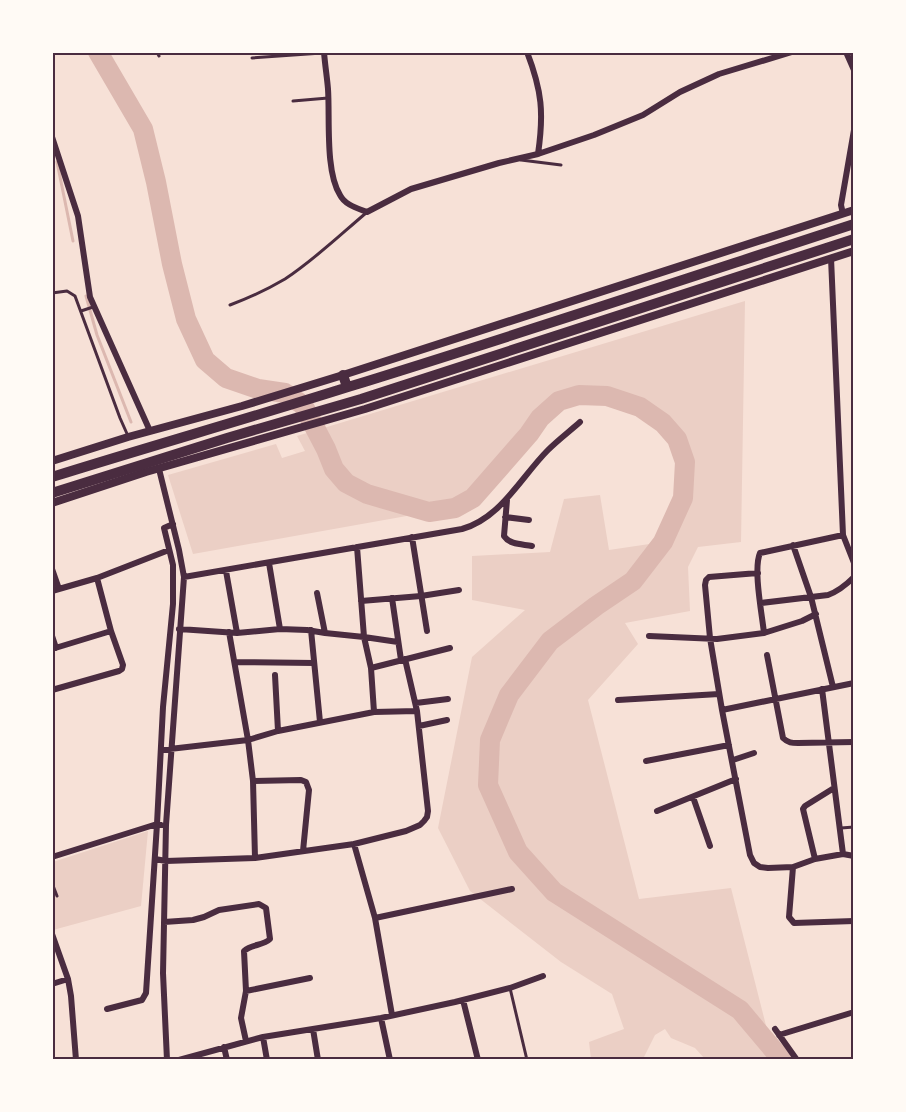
<svg xmlns="http://www.w3.org/2000/svg" width="906" height="1112" viewBox="0 0 906 1112" font-family="'Fira Sans Condensed',sans-serif">
	<style>
		.green { fill: #ebcfc5 }
		.lines { fill: none; stroke-linecap: round; stroke-linejoin: round }
		.stream { stroke: #dcb8b0; stroke-width: 3 }
		.river { stroke: #dcb8b0; stroke-width: 20 }
		.service { stroke: #4a2c40; stroke-width: 3 }
		.minor { stroke: #4a2c40; stroke-width: 6 }
		.tertiary { stroke: #4a2c40; stroke-width: 8 }
		.trunk { stroke: #4a2c40; stroke-width: 10 }
		.neatline { fill: none; stroke: #4a2c40; stroke-width: 2 }
	</style>
	<rect width="100%" height="100%" fill="#f7e1d7"/>
	<path class="green" d="M745,301L741,542L698,547L688,567L690,611L625,623L638,644L588,700L639,899L731,888L773,1053L778,1059H705L695,1048L671,1038L665,1029L655,1035L643,1059H591L589,1042L624,1029L612,994L561,962L470,891L438,828L472,657L525,610L472,600V556L550,552L564,499L600,495L609,550L663,542L685,462L663,423L640,407L559,401L540,418L529,434L495,475L429,512L193,554L168,475L276,444L282,458L305,451L297,436Z
		M148,831L141,906L53,930V862Z"/>
	<g class="lines">
		<path class="stream" d="M57,162L73,241
			M86,296L97,335L131,422"/>
		<path class="river" d="M98,52L143,129L156,182L172,264L186,319L205,360L226,378L258,389L285,393L303,405L326,449L334,469L346,483L367,494L429,512L455,508L473,498L529,434L540,418L559,401L579,395L607,396L640,407L663,423L677,439L685,462L683,498L663,542L633,581L596,606L550,641L509,695L490,740L488,785L518,852L554,892L740,1010L782,1060"/>
		<path class="service" d="M157,52L159,56
			M252,58L322,53
			M293,101L328,98
			M521,160L561,165
			M52,293L67,291L75,296L120,418L128,436
			M230,305C249,298 268,289 285,279C314,260 340,235 366,213
			M81,311L93,307
			M841,828L854,827
			M52,883L57,896
			M510,988L527,1060"/>
		<path class="minor" d="M324,52C325,65 327,77 328,89C330,118 325,171 340,195C345,205 357,208 367,212L411,189L499,163L538,154L594,135L643,115L680,92L719,74L792,52
			M527,52C542,91 544,113 538,154
			M846,52L854,70
			M52,137L78,216L90,297L150,431
			M843,214L841,205L854,130
			M831,258L843,535L854,563
			M159,469L179,550L184,577L166,825L163,973L167,1060
			M507,500L504,536C510,545 522,544 532,546
			M505,517L529,520
			M412,537L427,631
			M793,545L811,597L833,687
			M357,547L364,637L371,668L374,712
			M269,563L280,629
			M52,569L59,589
			M226,571L237,633
			M758,573L709,577L706,580L705,585L710,638L722,710L750,855L754,863L760,867L768,868L793,867L815,859L843,854L822,689
			M184,577L462,529C501,518 521,477 548,450C558,440 570,431 580,422
			M97,578L169,550
			M52,591L97,578L111,631L123,665L122,669L119,671L52,690
			M317,593L325,633
			M392,598L401,660
			M361,601L421,596L459,590
			M761,603L828,595C839,591 846,585 854,577
			M179,629L237,633L280,629L307,630L325,633L364,637L398,642
			M311,630L320,722
			M229,632L248,740L253,781L255,858
			M764,633C762,614 753,569 760,553L843,535
			M52,636L56,648
			M649,636L717,639L764,633L802,621L816,614
			M52,649L111,631
			M767,655L783,738C788,743 792,743 798,743L854,742
			M235,662L314,663
			M371,668L450,648
			M275,675L278,731
			M618,700L719,694
			M416,703L448,699
			M722,710L854,683
			M419,726L447,720
			M161,750L248,740L278,731L374,712L417,711
			M733,760L754,753
			M646,761L729,745
			M253,781L301,780L306,782L309,790L303,851
			M693,797L710,846
			M657,811L736,779
			M354,844L375,918L392,1015
			M843,854L854,856
			M52,857L157,824L161,825
			M155,859L166,861L255,858L354,844L406,831L420,825L424,821L427,817L428,811L417,711L405,659
			M815,859L803,809L805,806L834,788
			M793,867L789,917L794,923L854,921
			M375,918L512,889
			M164,922L193,920L204,917L219,910L259,904L266,908L270,939C263,946 251,944 244,951L246,991L241,1018L246,1041
			M52,934L68,979L71,996L76,1060
			M52,984L68,979
			M246,991L310,978
			M463,1000L478,1060
			M107,1009L142,1000L146,993L157,824L163,707L173,604V565L164,528L173,524
			M381,1018L390,1060
			M313,1029L318,1060
			M775,1029L797,1060
			M779,1035L854,1012
			M263,1037L267,1060
			M224,1047L227,1060
			M179,1060L263,1037L381,1018L455,1002L510,988L543,976"/>
		<path class="tertiary" d="M52,461L128,437L242,406L343,375L854,210
			M52,503L146,472L365,409L854,251"/>
		<path class="trunk" d="M343,375L347,387
			M52,477C151,446 250,418 348,387C517,335 685,279 854,224
			M52,493L227,438L361,399L854,239"/>
	</g>
	<rect width="906" height="1112" fill="none" stroke="#fffaf5" stroke-width="108"/>
	<rect x="54" y="54" width="798" height="1004" class="neatline"/>
</svg>
